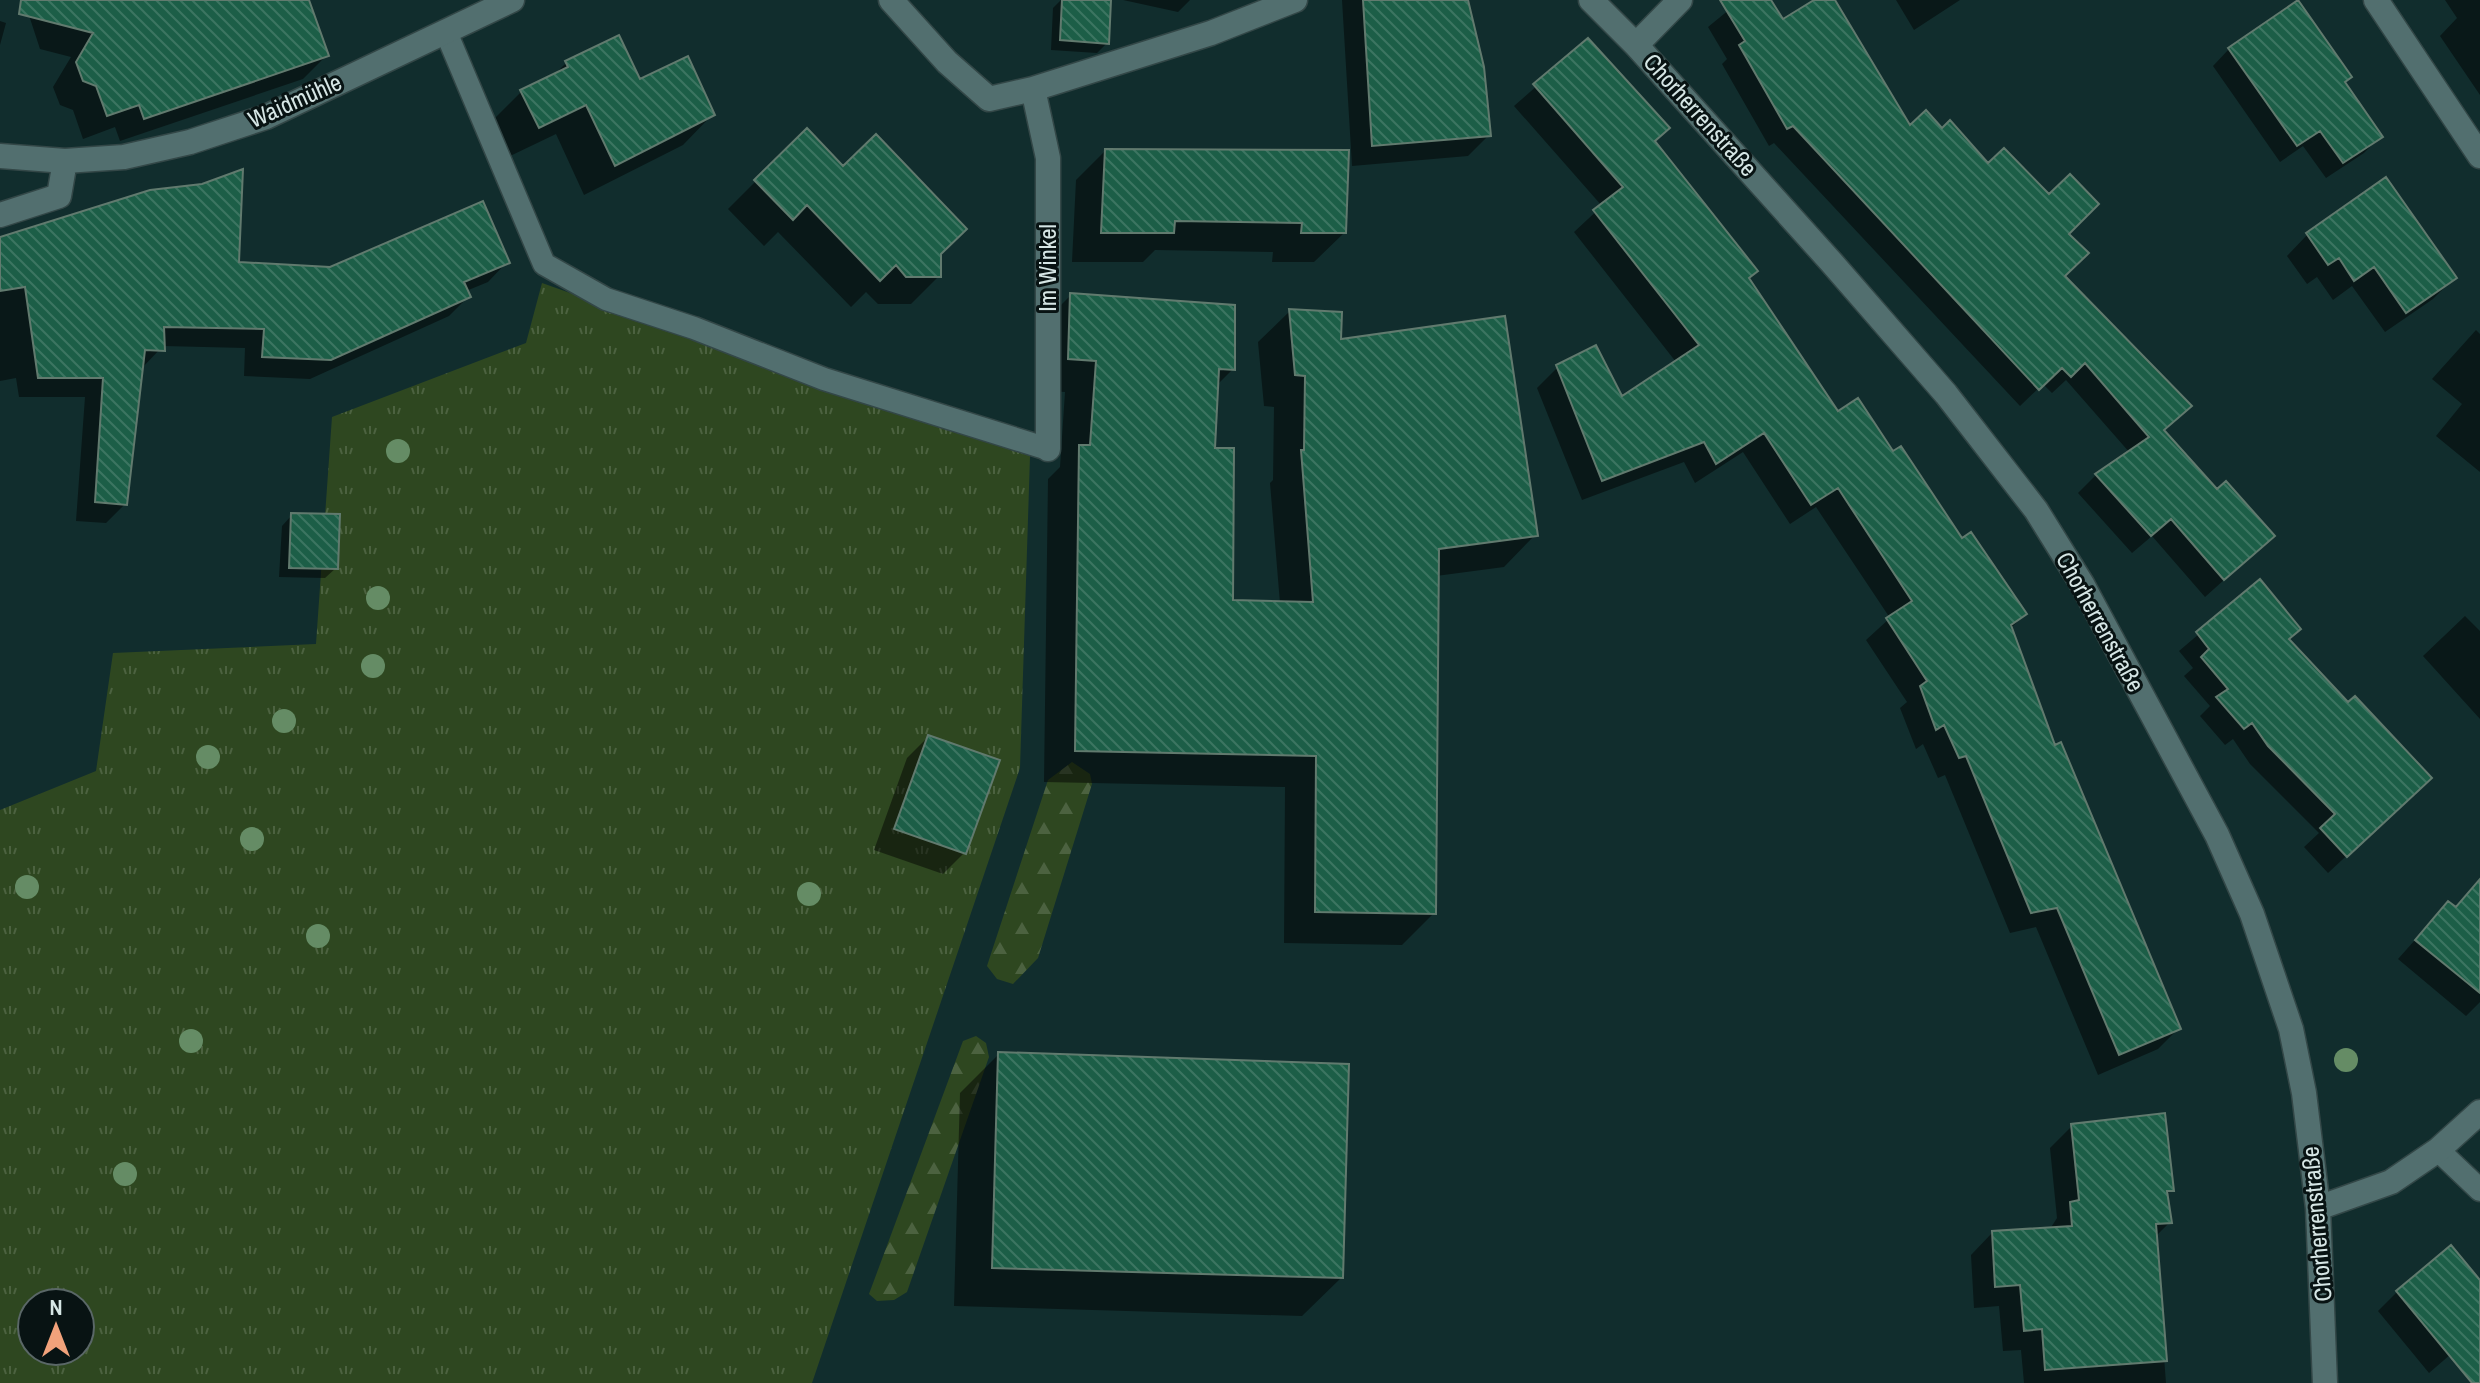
<svg xmlns="http://www.w3.org/2000/svg" width="2480" height="1383" viewBox="0 0 2480 1383" font-family="'Archivo Narrow',sans-serif">
	<style>
		.grass { fill: url(#grass-tufts); fill-rule: evenodd }
		.forest { fill: url(#forest-firs) }
		.shadow { fill: #0007 }
		.building { fill: url(#building-back-hatch); stroke: #617a6e; stroke-width: 2 }
		.lines { fill: none; stroke-linecap: round; stroke-linejoin: round }
		.service-casing { stroke: #334747; stroke-width: 25 }
		.minor-casing { stroke: #334747; stroke-width: 27 }
		.service { stroke: #526f6f; stroke-width: 22 }
		.minor { stroke: #526f6f; stroke-width: 24 }
		.tree { fill: #658c65 }
		.labels { text-anchor: middle; stroke-width: 6; stroke-linejoin: round; paint-order: stroke }
		.street-label { font-size: 24px; fill: #d6e6e5; stroke: #081313 }
	</style>
	<defs>
		<pattern id="grass-tufts" width="24" height="20" patternUnits="userSpaceOnUse" patternTransform="scale(2)"><rect width="24" height="20" fill="#2e4720"/><path d="M3 7l-1-3M5 7V3M7 7l1-3M15 17l-1-3M17 17v-4M19 17l1-3" fill="none" stroke="#4c6240"/></pattern>
		<pattern id="forest-firs" width="22" height="20" patternUnits="userSpaceOnUse" patternTransform="scale(2)"><rect width="22" height="20" fill="#2e4720"/><path d="M5 1l3.5 6h-7zM16 11l3.5 6h-7z" fill="#4c6240"/></pattern>
		<pattern id="building-back-hatch" width="6" height="6" patternUnits="userSpaceOnUse" patternTransform="scale(2)"><rect width="6" height="6" fill="#1c5e47"/><path d="M-1 5l2 2M0 0l6 6M5-1l2 2" fill="none" stroke="#3c7561"/></pattern>
	</defs>
	<rect width="100%" height="100%" fill="#112d2d"/>
	<path class="grass" d="M542,283L1030,456L1020,768L812,1383H0V810L96,771L113,653L316,644L332,417L526,343ZM32,1303H80V1351H32Z"/>
	<path class="forest" d="M1072,762L1090,774L1092,784L1038,958L1013,984L997,979L987,966L1048,780Z
		M976,1036L986,1043L989,1057L907,1292L894,1300L877,1301L869,1294L963,1041Z"/>
	<path class="shadow" d="M24,0H252L327,55L303,79L120,141L115,127L83,139L73,110L60,105L53,87L71,57L40,49Z
		M1061,0H1096L1107,43L1097,53L1051,50L1053,8Z
		M1123,0H1190L1178,12Z
		M1342,0H1467L1489,135L1468,156L1352,166Z
		M1741,0H1769L1782,22L1818,0H1833L1909,128L1942,130L2066,234L2062,276L2190,406L2163,431L2216,492L2273,536L2205,597L2152,536L2132,553L2078,493L2096,475L2130,453L2066,380L2052,393L2043,384L2020,406L1774,143L1769,146L1722,64L1727,59L1708,27Z
		M1896,0H1960L1914,30Z
		M2445,0H2480V95L2440,36L2457,18Z
		M0,21L6,23L0,45Z
		M1588,41L1838,414L1892,453L2025,614L2010,629L2054,748L2179,1028L2158,1049L2098,1075L2036,927L2010,933L1945,775L1938,778L1923,744L1916,749L1900,708L1907,702L1866,640L1890,618L1816,507L1790,524L1743,452L1695,483L1684,462L1582,500L1537,388L1558,367L1621,399L1676,362L1574,232L1602,206L1514,106Z
		M2229,49L2343,83L2380,136L2364,153L2326,178L2303,146L2280,162L2213,66Z
		M566,63L639,81L713,114L683,145L584,195L556,134L508,157L491,122L521,92L551,78Z
		M1105,151L1344,233L1314,262H1272L1273,252L1155,250L1143,262H1072L1076,180Z
		M843,169L939,255V276L911,304H878L866,292L851,307L778,232L764,246L728,209L756,181Z
		M2307,235L2454,278L2433,299L2385,332L2352,286L2333,300L2317,277L2307,284L2287,256Z
		M0,239L237,264L331,269L507,262L488,282L466,291L469,296L449,316L310,379L244,376L245,348L163,346L141,369L125,504L106,523L76,521L85,397H19L16,378L0,381Z
		M1071,295L1233,369L1216,386L1213,450L1231,602L1280,603L1270,483L1273,480L1274,407L1264,406L1258,342L1290,311L1535,535L1504,567L1436,576L1434,913L1402,945L1284,943L1285,787L1044,782L1048,479L1060,467L1065,392L1037,390L1039,327Z
		M2476,330L2480,334V472L2436,436L2462,404L2432,379Z
		M292,515L336,568L325,578L279,577L282,526Z
		M2260,582L2287,640L2412,795L2328,873L2304,847L2319,833L2250,764L2233,739L2225,745L2200,716L2210,706L2184,676L2193,668L2179,651Z
		M2465,616L2480,631V719L2423,656Z
		M928,737L997,761L964,853L943,874L874,850L907,758Z
		M2480,891V1002L2466,1016L2398,959L2448,903L2455,909Z
		M999,1054L1341,1278L1302,1316L954,1306L960,1093Z
		M2072,1126L2171,1190L2166,1196L2170,1222L2155,1237L2166,1383H2024L2021,1350L2003,1351L1999,1306L1974,1308L1971,1255L1992,1233L2050,1229L2057,1218L2050,1148Z
		M2480,1283V1329L2429,1373L2378,1311L2397,1292Z"/>
	<path class="building" d="M21,0H309L329,56L144,119L139,105L107,116L96,86L83,81L76,62L93,33L19,14Z
		M1062,0H1111L1109,44L1060,40Z
		M1363,0H1468L1484,67L1491,136L1372,146Z
		M1720,0H1771L1783,19L1814,0H1835L1910,125L1926,110L1942,128L1950,120L1988,163L2004,148L2049,194L2070,174L2099,204L2069,234L2089,253L2065,276L2192,406L2164,430L2217,489L2226,481L2275,536L2224,580L2171,519L2151,536L2095,474L2149,437L2085,363L2071,377L2062,368L2039,390L1793,126L1787,129L1739,45L1745,41Z
		M2298,0L2352,77L2345,82L2383,137L2343,163L2320,131L2297,146L2228,48Z
		M619,35L640,79L688,56L715,115L615,166L586,105L539,128L520,90L568,67L565,61Z
		M1588,38L1670,128L1655,141L1758,271L1749,278L1838,411L1858,398L1893,451L1901,446L1962,538L1971,532L2027,614L2011,625L2055,745L2061,742L2181,1029L2119,1055L2057,908L2031,913L1966,756L1959,758L1944,725L1936,730L1920,686L1927,681L1886,618L1912,601L1838,488L1811,505L1764,433L1716,464L1704,442L1602,481L1556,365L1596,345L1622,396L1699,345L1593,210L1623,187L1533,84Z
		M807,128L843,166L876,134L967,229L941,254V277H906L896,265L880,281L807,205L793,220L754,180Z
		M1105,149L1349,150L1346,233H1301L1302,223L1175,221L1174,233H1101Z
		M243,169L239,262L330,267L483,201L510,263L464,282L471,297L331,360L262,357L264,329L164,327L165,351L145,350L127,505L95,502L103,378H38L25,287L0,291V237L150,190L202,184Z
		M2386,177L2457,278L2406,313L2374,267L2354,281L2339,258L2328,265L2306,233Z
		M1070,293L1235,305V370L1219,369L1215,448H1234L1233,600L1313,602L1301,450H1304L1305,376L1295,375L1289,309L1342,312L1341,339L1505,316L1538,536L1439,549L1436,914L1315,912L1316,756L1075,751L1079,445H1090L1096,361L1068,359Z
		M291,513L340,514L338,569L289,568Z
		M2260,579L2301,629L2289,639L2348,702L2355,696L2432,778L2347,857L2320,828L2335,814L2268,746L2252,723L2244,729L2216,697L2228,689L2201,657L2209,649L2196,632Z
		M928,735L1000,760L966,854L894,829Z
		M2480,879V993L2415,940L2448,901L2456,907Z
		M998,1052L1349,1064L1343,1278L992,1268Z
		M2165,1113L2174,1191H2167L2172,1223L2156,1224L2167,1361L2045,1370L2042,1329L2024,1331L2020,1285L1995,1287L1992,1231L2072,1226L2070,1202L2079,1200L2071,1124Z
		M2451,1245L2480,1280V1383H2472L2396,1291Z"/>
	<g class="lines">
		<g class="service-casing">
			<path id="service" d="M446,32L544,264L606,299L694,328L824,379L1048,449
				M2438,1150L2480,1190"/>
		</g>
		<g class="minor-casing">
			<path id="minor" d="M891,0L947,62L989,99L1033,89L1211,33L1295,0
				M1591,0L1636,45L1832,263L1946,394L2036,510L2082,584L2217,835L2252,914L2291,1029L2304,1093L2318,1208L2325,1383
				M2376,0L2480,156
				M1636,45L1680,0
				M1033,89L1048,158V449
				M0,156L65,161L124,157L190,142L266,117L512,0
				M0,215L59,196L65,161
				M2318,1208L2391,1182L2438,1150L2480,1112"/>
		</g>
		<use href="#service" class="service"/>
		<use href="#minor" class="minor"/>
	</g>
	<g class="tree">
		<circle cx="398" cy="451" r="12"/>
		<circle cx="378" cy="598" r="12"/>
		<circle cx="373" cy="666" r="12"/>
		<circle cx="284" cy="721" r="12"/>
		<circle cx="208" cy="757" r="12"/>
		<circle cx="252" cy="839" r="12"/>
		<circle cx="27" cy="887" r="12"/>
		<circle cx="809" cy="894" r="12"/>
		<circle cx="318" cy="936" r="12"/>
		<circle cx="191" cy="1041" r="12"/>
		<circle cx="2346" cy="1060" r="12"/>
		<circle cx="125" cy="1174" r="12"/>
	</g>
	<g class="labels">
		<g class="street-label">
			<text transform="translate(295 101) rotate(-24)" y="8">Waidmühle</text>
			<text transform="translate(1700 115) rotate(48)" y="8">Chorherrenstraße</text>
			<text transform="translate(1048 268) rotate(-90)" y="8">Im Winkel</text>
			<text transform="translate(2100 622) rotate(61)" y="8">Chorherrenstraße</text>
			<text transform="translate(2317 1224) rotate(-95)" y="8">Chorherrenstraße</text>
		</g>
	</g>
	<g transform="translate(56 1327)"><circle r="38" fill="#081313" stroke="#5a6767" stroke-width="2"/>
	<path d="M0-6L14 30L0 20L-14 30Z" fill="#f1a27b"/>
	<text y="-12" font-size="22" font-weight="bold" text-anchor="middle" fill="#d6e6e5">N</text>
	</g>
</svg>
